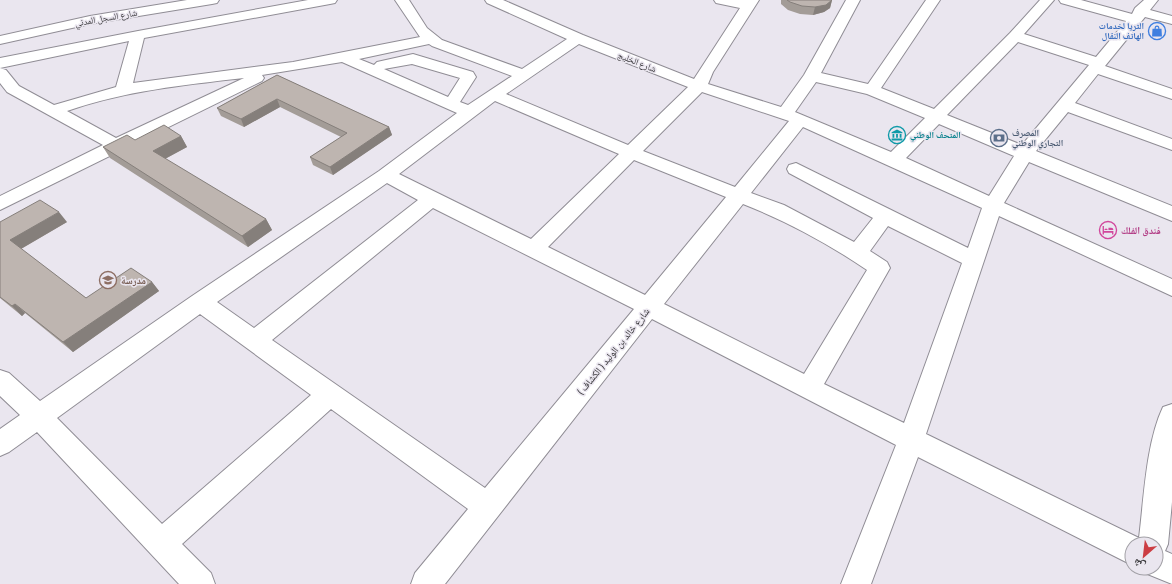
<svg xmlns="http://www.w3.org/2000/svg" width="1172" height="584" viewBox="0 0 1172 584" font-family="'Titillium Web','Noto Naskh Arabic',sans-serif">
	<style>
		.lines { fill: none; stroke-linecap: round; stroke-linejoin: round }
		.minor-casing { stroke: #908d95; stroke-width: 2 }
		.minor { fill: #fff; fill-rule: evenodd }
		.wall { fill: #a39c97 }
		.shaded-wall { fill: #857f7b }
		.building { fill: #beb5b0; stroke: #857f7b }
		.labels { text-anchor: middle; stroke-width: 3; stroke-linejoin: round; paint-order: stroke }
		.far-street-label { font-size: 9px; fill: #373639; stroke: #eae6ef }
		.far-shop-label { font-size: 9px; font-weight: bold; fill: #366cbe; stroke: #eae6ef; text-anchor: end }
		.far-service-label { font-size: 9px; font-weight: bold; fill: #4e5e75; stroke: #eae6ef; text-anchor: start }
		.far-culture-label { font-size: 9px; font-weight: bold; fill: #0d838f; stroke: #eae6ef; text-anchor: start }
		.hotel-label { font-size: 10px; font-weight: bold; fill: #b23c85; stroke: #eae6ef; text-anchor: start }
		.education-label { font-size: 10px; font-weight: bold; fill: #785e54; stroke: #eae6ef; text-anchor: start }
		.street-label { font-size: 10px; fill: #373639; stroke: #eae6ef }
	</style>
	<rect width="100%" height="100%" fill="#eae6ef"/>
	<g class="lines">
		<g class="minor-casing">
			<path id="minor" d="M187,0H219L217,3L212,4L90,24L0,44V36L90,16Z
				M308,0H337L335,3L330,4L144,38L133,83L293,62L420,37L395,0H409L427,28L442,40L522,69L567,39L487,3L485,0H503L583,35L694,79L740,8L716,3L714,0H759L713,72L708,84L781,107L804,75L846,0H860L821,73L868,84L926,0H940L881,88L934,109L1010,33L1040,0H1054L1024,34L1096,57L1126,21L1061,3L1059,0H1081L1132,14L1135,8L1144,0H1158L1150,10L1172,16V24L1145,17L1105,66L1172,89V99L1098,74L1075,103L1172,139V150L1068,112L1036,151L1172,206V221L1029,162L1004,203L1172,279V296L999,216L926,434L1139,538C1144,498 1146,443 1163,407L1172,404V502L1168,544L1165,551L1172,554V584L1145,573L1144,568H1156V544H1132V565L918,457L871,584H841L896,445L652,319L445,584H411L415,573L468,509L331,409L182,544L211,573L215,584H179L37,432L9,452L0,456V429L20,415L0,396V370L9,373L40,401L192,296L379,171L457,113L342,62L262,75L264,78L262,81L0,210V196L103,145L7,92L0,83V68L6,70L19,86L54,105L116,87L129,41L0,68V58L138,31ZM1018,42L1089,65L1022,145L947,115ZM429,44L432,46L512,76L468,105L460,102L476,77L473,72L413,54L377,62L374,65L359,59ZM579,44L688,87L628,145L506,94ZM412,64L460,78L448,97L384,69ZM244,78L116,138L67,111C124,91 184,85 244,78ZM816,82L867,94L925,118L891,152L795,112ZM702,92L789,121L735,187L643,151ZM495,101L619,154L531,239L399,174ZM939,124L1014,156L989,196L906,158ZM803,127L982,208L968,248L796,163L789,165L787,169L789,173L873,218L854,242L784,205L751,193ZM634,160L726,197L645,295L548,247ZM387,183L418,200L254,328L217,302ZM743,204C786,221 829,244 867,270L804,374L664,304ZM433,208L634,309L485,488L272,340ZM888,226L962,263L904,423L824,384L890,268L887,262L870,251ZM200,314L311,395L162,524L57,418Z"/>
		</g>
		<use href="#minor" class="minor"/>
	</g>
	<path class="wall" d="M781,0H832L830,8L824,12L813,15L800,14L788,10L781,4Z
		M277,75L389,127L392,135L333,175L313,165L310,157L341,137L280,107L244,127L221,116L217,108Z
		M181,136L187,147L165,159L266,219L272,230L248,247L110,158L103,147Z
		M0,222H67L21,249L86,298L152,282L159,291L73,352L25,313L22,316L0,298Z"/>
	<path class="shaded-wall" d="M832,0L830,8L824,12L813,15L815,7Z
		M277,99L280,107L244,127L241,119Z
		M389,127L392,135L333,175L330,167Z
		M181,136L187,147L159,162L153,151Z
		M59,212L67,222L19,250L10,240Z
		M266,219L272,230L248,247L242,236Z
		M152,282L159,291L73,352L63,342Z
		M15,304L25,313L22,316L12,306Z"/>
	<path class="building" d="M787,0H832L826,5L815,7L802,6L790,2Z
		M277,75L389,127L330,167L310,157L347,133L277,99L241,119L217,108Z
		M164,125L181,136L153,151L266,219L242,236L103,147L127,135L135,140Z
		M40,200L59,212L10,240L86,298L131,268L152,282L63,342L15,304L12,306L0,297V222Z"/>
	<defs>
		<g id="shop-ring" transform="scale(0.9)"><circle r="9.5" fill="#eae6ef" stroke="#3f7fe0" stroke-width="1.5"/><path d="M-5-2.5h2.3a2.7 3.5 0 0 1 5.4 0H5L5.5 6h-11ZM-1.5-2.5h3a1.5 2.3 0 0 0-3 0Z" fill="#3f7fe0"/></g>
		<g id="museum-ring" transform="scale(0.9)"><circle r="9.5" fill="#eae6ef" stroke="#0f9aa8" stroke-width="1.5"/><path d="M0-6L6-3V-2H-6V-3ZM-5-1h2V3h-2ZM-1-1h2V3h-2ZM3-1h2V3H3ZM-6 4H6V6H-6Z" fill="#0f9aa8"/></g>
		<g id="bank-ring" transform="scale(0.9)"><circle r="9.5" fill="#eae6ef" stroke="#5c6f8a" stroke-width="1.5"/><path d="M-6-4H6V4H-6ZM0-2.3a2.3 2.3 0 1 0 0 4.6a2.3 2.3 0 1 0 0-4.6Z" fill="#5c6f8a"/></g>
		<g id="hotel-ring" transform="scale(0.9)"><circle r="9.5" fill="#eae6ef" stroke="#d1479c" stroke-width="1.5"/><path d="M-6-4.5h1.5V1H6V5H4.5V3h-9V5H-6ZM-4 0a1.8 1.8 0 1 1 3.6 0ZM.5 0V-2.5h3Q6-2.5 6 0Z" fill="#d1479c"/></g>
		<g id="school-ring" transform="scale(0.9)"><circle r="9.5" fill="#eae6ef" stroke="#8d6e63" stroke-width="1.5"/><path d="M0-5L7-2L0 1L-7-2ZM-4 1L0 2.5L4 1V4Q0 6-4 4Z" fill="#8d6e63"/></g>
	</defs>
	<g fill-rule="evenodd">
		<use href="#shop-ring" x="1157" y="31"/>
		<use href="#museum-ring" x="897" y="135"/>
		<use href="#bank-ring" x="999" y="138"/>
		<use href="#hotel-ring" x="1108" y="230"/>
		<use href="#school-ring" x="108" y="280"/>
	</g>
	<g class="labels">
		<g class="far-street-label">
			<text transform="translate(106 18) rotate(-10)" y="3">شارع السجل المدني</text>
			<text transform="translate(637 62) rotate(22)" y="3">شارع الخليج</text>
		</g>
		<g class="far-shop-label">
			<text x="1144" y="29">الثريا لخدمات<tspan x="1144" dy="10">الهاتف النقال</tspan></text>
		</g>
		<g class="far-service-label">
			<text x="1012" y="136">المصرف<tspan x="1012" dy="10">التجاري الوطني</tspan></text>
		</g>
		<g class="far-culture-label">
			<text x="910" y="138">المتحف الوطني</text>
		</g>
		<g class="hotel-label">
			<text x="1121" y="234">فندق الفلك</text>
		</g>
		<g class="education-label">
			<text x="121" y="284">مدرسة</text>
		</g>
		<g class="street-label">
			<text transform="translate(613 351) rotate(-51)" y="4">شارع خالد بن الوليد ( الكشاف )</text>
		</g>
	</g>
	<g transform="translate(1144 556) rotate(208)"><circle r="19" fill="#eae6ef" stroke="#a2a0a6"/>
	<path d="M0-3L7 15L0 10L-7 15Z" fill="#cc3d43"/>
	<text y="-6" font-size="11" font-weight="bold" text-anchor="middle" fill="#373639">ش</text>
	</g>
</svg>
